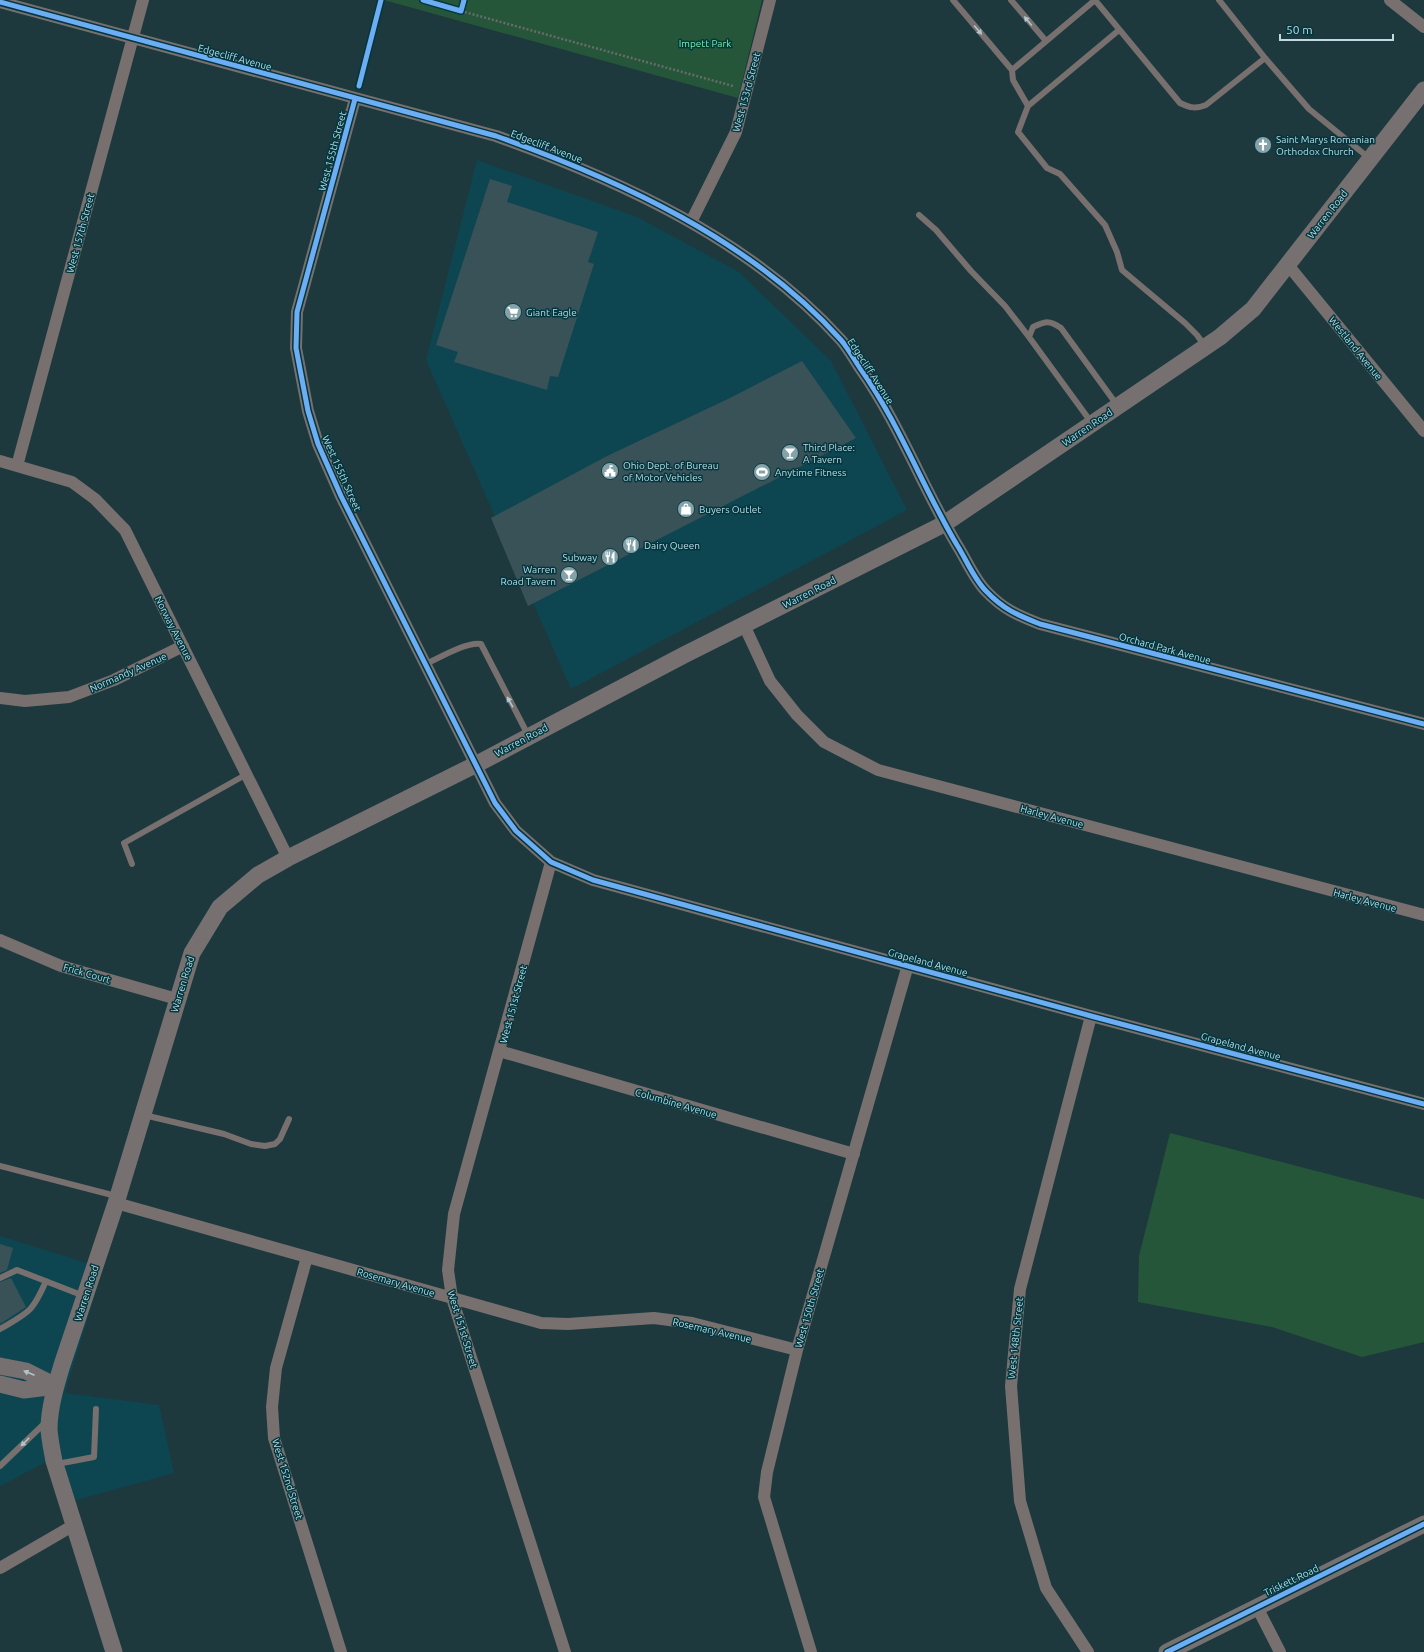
<svg xmlns="http://www.w3.org/2000/svg" width="1424" height="1652" viewBox="0 0 1424 1652" font-family="Ubuntu,sans-serif">
	<style>
		.built { fill: #0d4651 }
		.green { fill: #25563a }
		.building { fill: #395257 }
		.lines { fill: none; stroke-linecap: round; stroke-linejoin: round }
		.path { stroke: #686b6a; stroke-width: 2.5; stroke-dasharray: 2 2; stroke-linecap: butt }
		.lane { stroke: #77706e; stroke-width: 6 }
		.street { stroke: #77706e; stroke-width: 12 }
		.secondary { stroke: #767070; stroke-width: 17 }
		.cycleway-casing { stroke: #023740; stroke-width: 8 }
		.cycleway { stroke: #6dadf4; stroke-width: 5 }
		.oneway { fill: #afc6cb }
		.labels { text-anchor: middle; stroke-width: 3; stroke-linejoin: round; paint-order: stroke }
		.park-label { font-size: 10px; fill: #7bf2a5; stroke: #023740 }
		.street-label { font-size: 10px; fill: #bddbe2; stroke: #023740 }
		.poi-label { font-size: 10px; fill: #bddbe2; stroke: #023740; text-anchor: start }
	</style>
	<rect width="100%" height="100%" fill="#1d393e"/>
	<path class="built" d="M477,160L637,217L739,272L831,361L907,510L571,689L426,360Z
		M0,1236L103,1268L65,1393L159,1405L174,1473L62,1504L48,1461L0,1486Z"/>
	<path class="green" d="M384,0H762L738,98Z
		M1170,1133L1424,1199V1342L1362,1357L1272,1327L1138,1302L1139,1256Z"/>
	<path class="building" d="M490,179L512,186L507,202L598,232L588,262L594,264L558,377L550,376L547,390L454,362L458,352L436,345Z
		M802,361L856,438L528,606L491,518L607,456L730,398Z
		M0,1244L13,1248L7,1270L0,1273Z
		M11,1278L26,1307L0,1324V1282Z"/>
	<g class="lines">
		<path class="path" d="M461,11L733,86"/>
		<path class="lane" d="M953,0L1012,70
			M1011,0L1046,41
			M1095,0L1180,103C1190,108 1196,109 1206,105L1265,58
			M1219,0L1265,58L1309,109L1369,158
			M1119,30L1028,106L1018,132L1047,168L1060,174L1105,225L1117,252L1122,270L1185,323L1197,335L1204,345
			M1028,106L1013,80L1012,70L1095,0
			M919,215L936,230L971,271L1005,306L1029,337
			M1091,422L1029,337L1033,327C1046,321 1049,320 1061,328L1117,405
			M426,664C439,658 468,641 481,644L528,735
			M132,864L124,843L247,774
			M144,1115L224,1134L251,1144L265,1146L275,1144L280,1139L289,1119
			M0,1166L116,1196
			M0,1278L17,1270L84,1296
			M0,1329C29,1312 32,1313 46,1281
			M57,1464L94,1457L96,1409
			M0,1466L47,1421"/>
		<path class="street" d="M1390,0L1424,27
			M0,2L496,136C620,180 751,240 841,340C848,348 854,359 860,368C899,423 923,488 957,545C966,559 974,579 986,591C1003,609 1017,615 1040,624L1424,724
			M355,99L297,312L296,348L308,411L318,444L341,496L495,803L516,831L551,862L593,880L1091,1016L1424,1104
			M691,222L736,132L770,0
			M1288,265L1424,431
			M0,461L72,482L95,499L125,530L288,858
			M17,466L143,0
			M744,625L770,681L797,715L824,742L878,770L1424,915
			M0,698L25,701L69,697L114,680L183,646
			M551,862L454,1214L448,1270L452,1298L565,1652
			M0,940L61,966L177,999
			M499,1051L854,1154
			M116,1203L541,1323L568,1324L654,1318L692,1323L797,1350
			M307,1257L276,1368L272,1407L274,1438L341,1652
			M0,1568L74,1525
			M1257,1607L1280,1652
			M811,1652L764,1497L767,1472L797,1350L908,965
			M1088,1652L1046,1588L1020,1501L1011,1386L1020,1289L1091,1016"/>
		<path class="secondary" d="M0,1366L26,1371L56,1386
			M0,1384L24,1390L56,1386
			M114,1652L54,1461C52,1451 50,1440 49,1430C49,1408 56,1385 62,1365L116,1203L192,953L220,907L258,875L288,858L477,764L684,655L944,524L1220,337L1253,309L1424,90
			M1167,1652L1424,1524"/>
		<g class="cycleway-casing">
			<path id="cycleway" d="M423,0L461,11L464,0
				M0,2L496,136C620,180 751,240 841,340C848,348 854,359 860,368C899,423 923,488 957,545C966,559 974,579 986,591C1003,609 1017,615 1040,624L1424,724
				M359,86L381,0
				M355,99L297,312L296,348L308,411L318,444L341,496L495,803L516,831L551,862L593,880L1091,1016L1424,1104
				M1167,1652L1424,1524"/>
		</g>
		<use href="#cycleway" class="cycleway"/>
	</g>
	<defs><path id="oneway-solid" d="M-6-.8H1V-3.2L6.5 0L1 3.2V.8H-6Z"/></defs>
	<g class="oneway">
		<use href="#oneway-solid" transform="translate(1028 21) rotate(-130)"/>
		<use href="#oneway-solid" transform="translate(978 30) rotate(50)"/>
		<use href="#oneway-solid" transform="translate(510 702) rotate(-119)"/>
		<use href="#oneway-solid" transform="translate(29 1373) rotate(-157)"/>
		<use href="#oneway-solid" transform="translate(25 1442) rotate(135)"/>
	</g>
	<defs>
		<g id="church-disc" transform="scale(0.9)"><circle r="9.5" fill="#85a2a9" stroke="#023740"/><path d="M-1.2-6h2.4v3.5h3.3v2.4h-3.3V6h-2.4V-.1h-3.3v-2.4h3.3Z" fill="#fff"/></g>
		<g id="supermarket-disc" transform="scale(0.9)"><circle r="9.5" fill="#85a2a9" stroke="#023740"/><path d="M-6-5.5h2.5l.6 2H6L4.5 2H-2.5L-4.4-4H-6ZM-1.5 3.2a1.3 1.3 0 1 0 .1 0ZM3 3.2a1.3 1.3 0 1 0 .1 0Z" fill="#fff"/></g>
		<g id="bar-disc" transform="scale(0.9)"><circle r="9.5" fill="#85a2a9" stroke="#023740"/><path d="M-6-5H6L.8 .8V4.5H3.5V6h-7V4.5H-.8V.8Z" fill="#fff"/></g>
		<g id="civic-disc" transform="scale(0.9)"><circle r="9.5" fill="#85a2a9" stroke="#023740"/><path d="M-.6-6.5H3V-4.5H.6V-3L4-1V1h2V6H-6V1h2V-1L-.6-3ZM-1.2 2.5V6h2.4V2.5Z" fill="#fff"/></g>
		<g id="stadium-disc" transform="scale(0.9)"><circle r="9.5" fill="#85a2a9" stroke="#023740"/><path d="M0-5a6.5 5 0 1 0 0 10a6.5 5 0 1 0 0-10ZM-3.5-1.8h7v3.6h-7Z" fill="#fff"/></g>
		<g id="shop-disc" transform="scale(0.9)"><circle r="9.5" fill="#85a2a9" stroke="#023740"/><path d="M-5-2.5h2.3a2.7 3.5 0 0 1 5.4 0H5L5.5 6h-11ZM-1.5-2.5h3a1.5 2.3 0 0 0-3 0Z" fill="#fff"/></g>
		<g id="restaurant-disc" transform="scale(0.9)"><circle r="9.5" fill="#85a2a9" stroke="#023740"/><path d="M-5-6h1v4h1v-4h1v4h1v-4h1v5L-1.5 .5V6h-2V.5L-5-1ZM5-6V6H3V1.5H1.5Q1.5-4 5-6Z" fill="#fff"/></g>
	</defs>
	<g fill-rule="evenodd">
		<use href="#church-disc" x="1263" y="145"/>
		<use href="#supermarket-disc" x="513" y="312"/>
		<use href="#bar-disc" x="790" y="453"/>
		<use href="#civic-disc" x="610" y="471"/>
		<use href="#stadium-disc" x="762" y="472"/>
		<use href="#shop-disc" x="686" y="509"/>
		<use href="#restaurant-disc" x="631" y="545"/>
		<use href="#restaurant-disc" x="610" y="557"/>
		<use href="#bar-disc" x="569" y="575"/>
	</g>
	<g class="labels">
		<g class="park-label">
			<text x="705" y="47">Impett Park</text>
		</g>
		<g class="street-label">
			<text transform="translate(235 57) rotate(15)" y="4">Edgecliff Avenue</text>
			<text transform="translate(746 92) rotate(-75)" y="4">West 153rd Street</text>
			<text transform="translate(547 146) rotate(21)" y="4">Edgecliff Avenue</text>
			<text transform="translate(332 151) rotate(-75)" y="4">West 155th Street</text>
			<text transform="translate(1327 214) rotate(-52)" y="4">Warren Road</text>
			<text transform="translate(80 233) rotate(-75)" y="4">West 157th Street</text>
			<text transform="translate(1356 348) rotate(51)" y="4">Westland Avenue</text>
			<text transform="translate(871 371) rotate(57)" y="4">Edgecliff Avenue</text>
			<text transform="translate(1087 427) rotate(-34)" y="4">Warren Road</text>
			<text transform="translate(342 473) rotate(66)" y="4">West 155th Street</text>
			<text transform="translate(809 592) rotate(-27)" y="4">Warren Road</text>
			<text transform="translate(174 628) rotate(63)" y="4">Norway Avenue</text>
			<text transform="translate(1165 648) rotate(15)" y="4">Orchard Park Avenue</text>
			<text transform="translate(128 672) rotate(-24)" y="4">Normandy Avenue</text>
			<text transform="translate(521 740) rotate(-28)" y="4">Warren Road</text>
			<text transform="translate(1052 816) rotate(15)" y="4">Harley Avenue</text>
			<text transform="translate(1365 900) rotate(15)" y="4">Harley Avenue</text>
			<text transform="translate(928 962) rotate(15)" y="4">Grapeland Avenue</text>
			<text transform="translate(87 973) rotate(16)" y="4">Frick Court</text>
			<text transform="translate(182 984) rotate(-73)" y="4">Warren Road</text>
			<text transform="translate(513 1004) rotate(-75)" y="4">West 151st Street</text>
			<text transform="translate(1241 1046) rotate(15)" y="4">Grapeland Avenue</text>
			<text transform="translate(676 1103) rotate(16)" y="4">Columbine Avenue</text>
			<text transform="translate(396 1282) rotate(16)" y="4">Rosemary Avenue</text>
			<text transform="translate(86 1293) rotate(-72)" y="4">Warren Road</text>
			<text transform="translate(809 1308) rotate(-74)" y="4">West 150th Street</text>
			<text transform="translate(463 1329) rotate(73)" y="4">West 151st Street</text>
			<text transform="translate(712 1330) rotate(13)" y="4">Rosemary Avenue</text>
			<text transform="translate(1015 1338) rotate(-84)" y="4">West 148th Street</text>
			<text transform="translate(288 1479) rotate(73)" y="4">West 152nd Street</text>
			<text transform="translate(1291 1580) rotate(-26)" y="4">Triskett Road</text>
		</g>
		<g class="poi-label">
			<text x="1276" y="143">Saint Marys Romanian<tspan x="1276" dy="12">Orthodox Church</tspan></text>
			<text x="526" y="316">Giant Eagle</text>
			<text x="803" y="451">Third Place:<tspan x="803" dy="12">A Tavern</tspan></text>
			<text x="623" y="469">Ohio Dept. of Bureau<tspan x="623" dy="12">of Motor Vehicles</tspan></text>
			<text x="775" y="476">Anytime Fitness</text>
			<text x="699" y="513">Buyers Outlet</text>
			<text x="644" y="549">Dairy Queen</text>
			<text x="597" y="561" text-anchor="end">Subway</text>
			<text x="556" y="573" text-anchor="end">Warren<tspan x="556" dy="12">Road Tavern</tspan></text>
		</g>
	</g>
	<path d="M1280 34v6h113v-6" fill="none" stroke="#bddbe2" stroke-width="2"/>
	<text x="1286" y="34" font-size="12" fill="#bddbe2" stroke="#023740" stroke-width="3" paint-order="stroke">50 m</text>
</svg>
